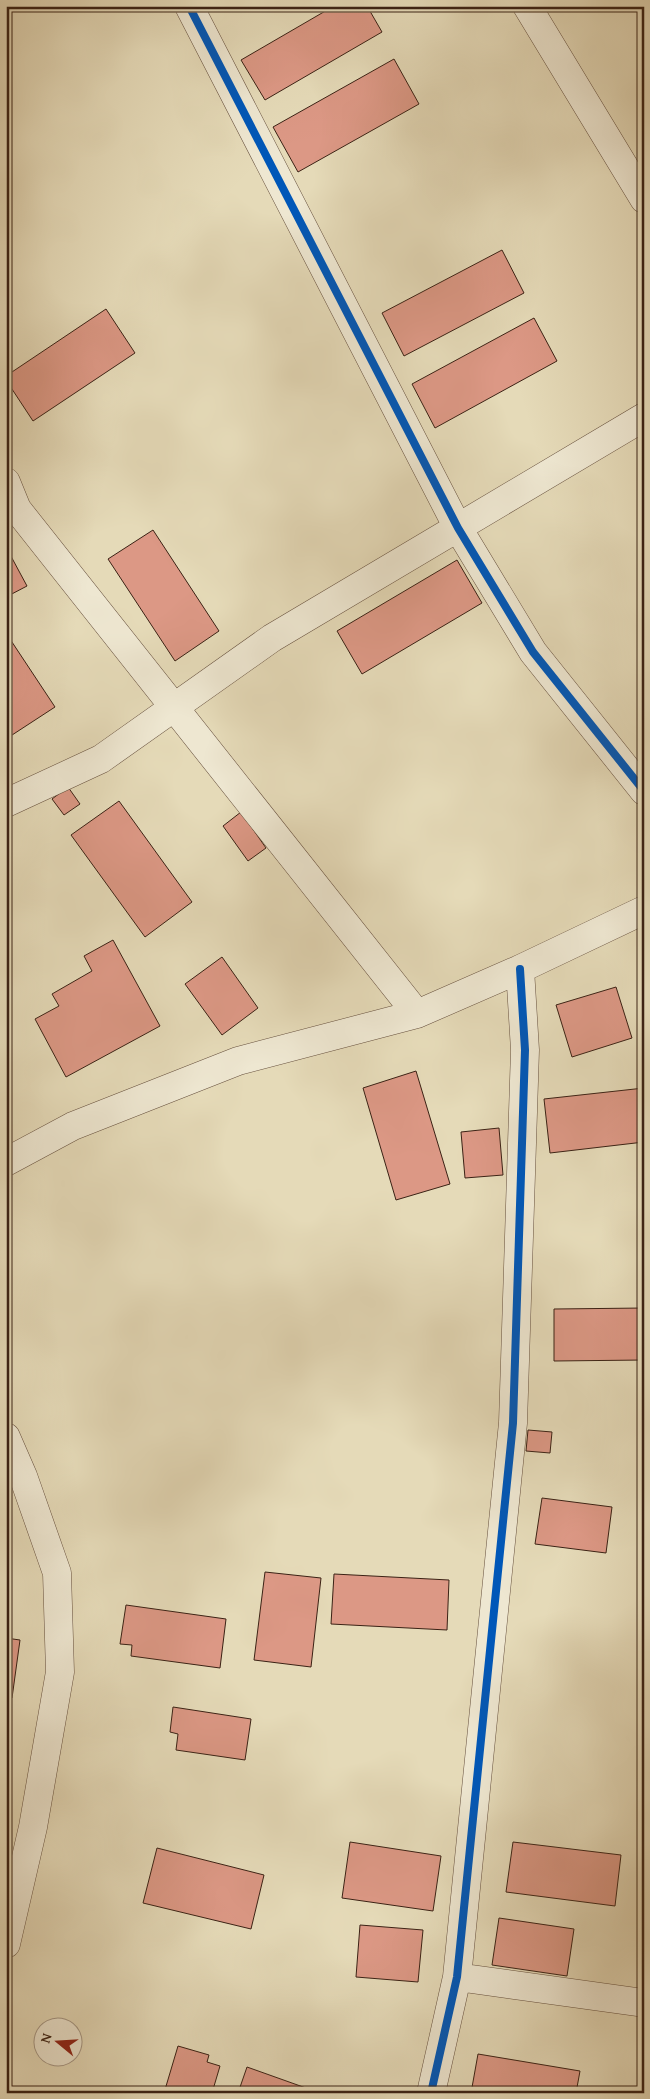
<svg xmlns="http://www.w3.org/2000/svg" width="650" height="2099" viewBox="0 0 650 2099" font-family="'Gentium Book Plus',serif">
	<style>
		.building { fill: #dc9885; stroke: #3b2215 }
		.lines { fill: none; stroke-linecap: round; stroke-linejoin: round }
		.minor-casing { stroke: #66503e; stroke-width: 29 }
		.minor { stroke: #eee7d1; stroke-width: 28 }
		.cycleway-casing { stroke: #eee7d1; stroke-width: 11 }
		.cycleway { stroke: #0057b8; stroke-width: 8 }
	</style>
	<rect width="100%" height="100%" fill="#e5dab8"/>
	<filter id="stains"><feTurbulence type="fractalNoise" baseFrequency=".004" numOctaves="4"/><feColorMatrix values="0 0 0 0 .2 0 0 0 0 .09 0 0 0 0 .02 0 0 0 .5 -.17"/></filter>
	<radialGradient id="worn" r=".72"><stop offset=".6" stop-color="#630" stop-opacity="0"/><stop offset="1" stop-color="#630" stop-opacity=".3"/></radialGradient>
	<path class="building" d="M334,6H367L382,32L265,100L241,60Z
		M394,59L419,104L298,172L273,127Z
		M502,250L524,293L404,356L382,313Z
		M106,309L135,353L33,421L6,380V376Z
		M534,318L557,361L435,428L412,384Z
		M153,530L219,631L175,661L108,559Z
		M6,547L27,586L6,597Z
		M457,560L482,603L362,674L337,631Z
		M6,633L55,707L9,737L6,734Z
		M68,787L80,804L64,815L52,799Z
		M119,801L192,902L145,937L71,835Z
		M241,812L266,848L248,861L223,826Z
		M113,940L160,1026L66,1077L35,1019L59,1006L52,994L92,971L84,956Z
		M222,957L258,1008L222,1035L185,984Z
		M616,987L632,1038L572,1057L556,1005Z
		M416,1071L450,1184L396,1200L363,1088Z
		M644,1088V1142L550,1153L544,1099Z
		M499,1128L503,1175L465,1178L461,1132Z
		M644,1308V1360L554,1361V1309Z
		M528,1430L552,1432L550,1453L526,1451Z
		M542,1498L612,1507L606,1553L535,1544Z
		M265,1572L321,1578L311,1667L254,1660Z
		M334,1574L449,1580L447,1630L331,1624Z
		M126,1605L226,1619L220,1668L131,1656L132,1645L120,1644Z
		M6,1638L20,1640L12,1698L6,1697Z
		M173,1707L251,1719L245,1760L176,1750L178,1734L170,1732Z
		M350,1842L441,1856L433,1911L342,1898Z
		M513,1842L621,1855L615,1906L506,1892Z
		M157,1848L264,1875L251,1929L143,1903Z
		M499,1918L574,1929L567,1976L492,1965Z
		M360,1925L423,1930L418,1982L356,1977Z
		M178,2046L209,2055L207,2062L220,2066L212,2093H164Z
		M478,2054L580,2071L576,2093H471Z
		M247,2067L320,2093H238Z"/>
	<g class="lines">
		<g class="minor-casing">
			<path id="minor" d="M189,6L458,528L533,652L644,791
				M527,6L644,199
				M6,482L17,509L417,1014
				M6,803L101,759L272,638L644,417
				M6,1162L73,1126L238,1061L417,1014L520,969L644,910
				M6,1437L23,1476L57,1573L60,1672L33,1827L6,1944
				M457,1977L644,2003
				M431,2093L457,1977L513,1423L525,1050L520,969"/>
		</g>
		<use href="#minor" class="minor"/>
		<g class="cycleway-casing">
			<path id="cycleway" d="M189,6L458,528L533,652L644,791
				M431,2093L457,1977L513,1423L525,1050L520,969"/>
		</g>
		<use href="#cycleway" class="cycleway"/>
	</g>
	<rect width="650" height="2099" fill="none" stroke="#e5dab8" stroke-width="25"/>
	<rect x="8" y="8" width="635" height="2084" fill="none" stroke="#3b2215" stroke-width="2.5"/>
	<rect x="12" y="12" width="625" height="2074" fill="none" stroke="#3b2215"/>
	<g transform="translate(58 2042) rotate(288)"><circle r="24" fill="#eee7d1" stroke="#a69886"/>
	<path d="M0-4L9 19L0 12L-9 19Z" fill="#8f2418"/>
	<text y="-8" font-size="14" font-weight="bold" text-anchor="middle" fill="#3b2215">N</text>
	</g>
	<rect width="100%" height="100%" filter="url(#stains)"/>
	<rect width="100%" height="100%" fill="url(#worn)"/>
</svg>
